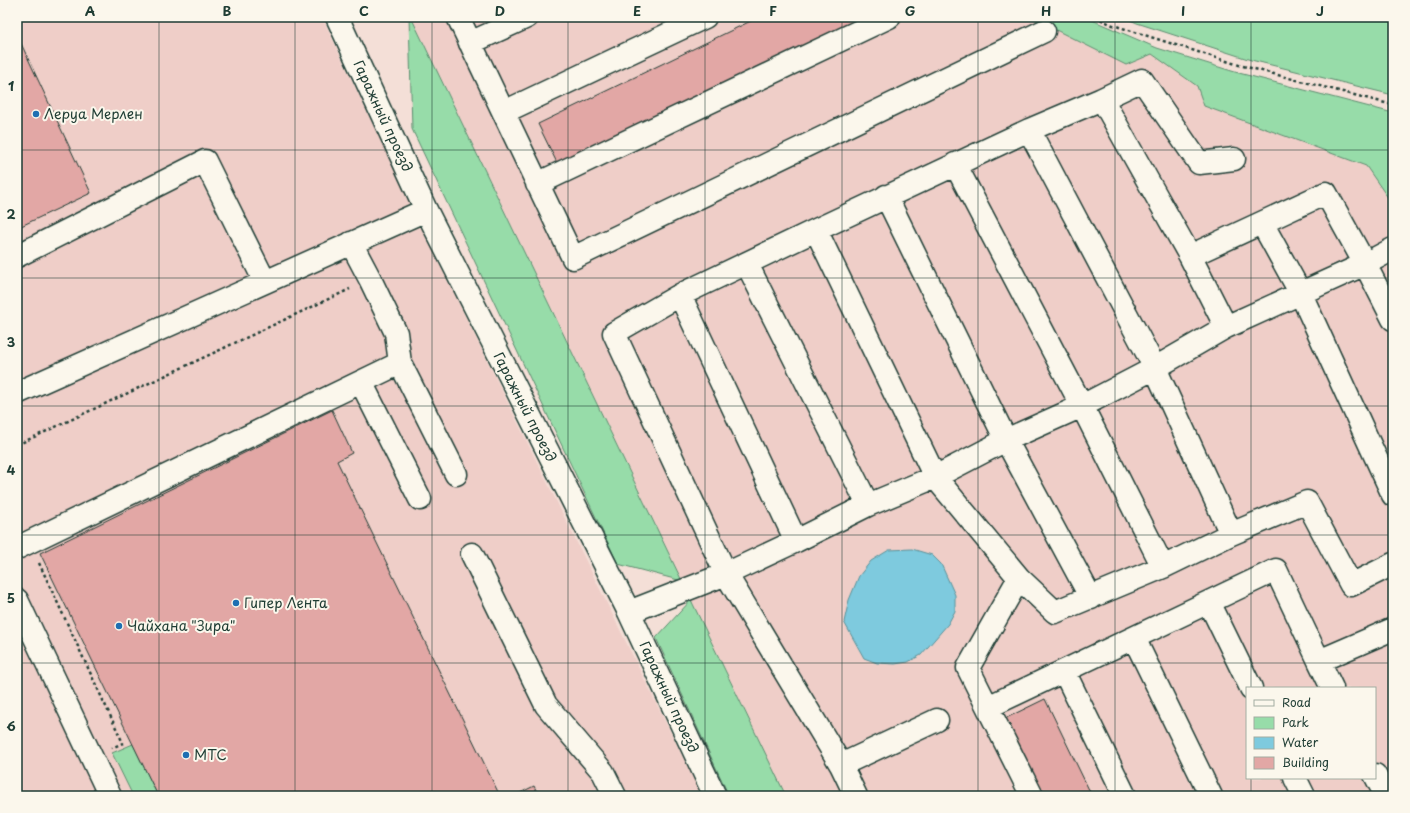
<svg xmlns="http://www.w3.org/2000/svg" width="1410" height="813" viewBox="0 0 1410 813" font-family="'Playpen Sans',sans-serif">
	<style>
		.built { fill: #efcec8; fill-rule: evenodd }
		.green { fill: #97dca9; stroke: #5b8c6e }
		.water { fill: #7ecade; stroke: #58929a }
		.building { fill: #e2a7a5; stroke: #1f3d34 }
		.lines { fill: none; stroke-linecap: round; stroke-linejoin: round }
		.minor-casing { stroke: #1f3d34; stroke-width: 25 }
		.path { stroke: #1f3d34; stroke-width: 2.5; stroke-dasharray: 3 3; stroke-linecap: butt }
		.minor { stroke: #fbf7ec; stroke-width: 22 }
		.grid { fill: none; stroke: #1f3d34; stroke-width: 1; stroke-opacity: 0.55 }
		.poi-dot { fill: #1f6fb2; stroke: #fbf7ec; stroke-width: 1.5 }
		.labels { text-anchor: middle; stroke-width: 4; stroke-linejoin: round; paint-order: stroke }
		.poi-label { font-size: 14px; fill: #1f3d34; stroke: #fbf7ec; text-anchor: start }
		.street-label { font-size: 14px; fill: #1f3d34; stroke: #fbf7ec }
		.neatline { fill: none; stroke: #1f3d34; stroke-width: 1.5 }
		.grid-label { font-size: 13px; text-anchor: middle; font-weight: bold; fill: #1f3d34 }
	</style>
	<rect width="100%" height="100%" fill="#f4dfd7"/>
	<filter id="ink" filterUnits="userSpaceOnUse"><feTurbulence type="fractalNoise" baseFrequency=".025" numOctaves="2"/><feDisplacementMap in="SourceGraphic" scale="8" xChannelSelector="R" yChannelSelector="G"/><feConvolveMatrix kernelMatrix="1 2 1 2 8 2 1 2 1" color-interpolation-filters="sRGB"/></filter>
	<g filter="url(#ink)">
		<path class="built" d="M17,17H322L426,237L702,796H17Z
			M411,17H1030L1126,65L1152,54L1197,86L1204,106L1366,166L1393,205V796H786ZM1247,688H1375V778H1247Z"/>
		<path class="green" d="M409,17H411L682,581L618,564L412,129Z
			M1030,17H1085L1157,48L1235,72L1393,113V205L1366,166L1204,106L1197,86L1152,54L1126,65Z
			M1123,17H1393V95L1251,60L1137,23Z
			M691,600L786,796H729L656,638Z
			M133,744L158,796H133L112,753Z"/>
		<path class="water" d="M912,549L932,555L941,564L955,595V611L948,624L921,655L908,662L895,664L877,663L864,658L844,622L849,600L859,576L871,561L889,550Z"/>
		<path class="building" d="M759,17H876L560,169L538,124Z
			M17,35L91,193L17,228Z
			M332,410L352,453L337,461L500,796H158L40,553Z
			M1045,699L1092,796H1039L1002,720Z
			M534,786L539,796H514Z"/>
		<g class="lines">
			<g class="minor-casing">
				<path id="minor" d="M337,17L426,210L629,612L715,796
					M458,17L573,258L1044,31
					M470,43L527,17
					M1102,99L1142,80L1199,163L1234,159
					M504,112L705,17
					M1029,130L1155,368L1231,534
					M955,164L1082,406L1163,567
					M537,184L889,17
					M886,196L1006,440L1091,598
					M1262,223L1300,292L1393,495
					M816,230L935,477L1019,578L968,668L1032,796
					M351,243L370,279L396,333L400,363L456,474
					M17,256L205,161L265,282
					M1190,256L1326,193L1365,264L1393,319
					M747,264L868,505
					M680,295L796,541
					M361,382L420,499
					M17,393L426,210
					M17,548L400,363
					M472,554L546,705L603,772L615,796
					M1019,578L1055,612L1163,567L1231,534L1307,502L1351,585L1393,564
					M17,600L110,796
					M1209,602L1251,688
					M629,612L726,574L796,541L868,505L935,477L1006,440L1082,406L1155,368L1226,327L1365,264L1393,249
					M1134,638L1211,796
					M1319,661L1332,688
					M1064,671L1125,796
					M988,707L1276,570L1319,661L1393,629
					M841,765L937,720
					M1375,775L1386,796
					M1295,778L1304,796
					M856,796L841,765L726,574L614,333L680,295L816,230L1029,130L1102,99L1190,256L1226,327"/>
			</g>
			<path class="path" d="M1095,17L1113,25L1239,65L1393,105
				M17,445L350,289
				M39,563L123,743L112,748"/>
			<use href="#minor" class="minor"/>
		</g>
	</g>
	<path class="grid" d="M159,17V796M295,17V796M432,17V796M568,17V796M705,17V796M842,17V796M978,17V796M1115,17V796M1251,17V688M17,150H1393M17,278H1393M17,406H1393M17,535H1393M17,663H1393M1251,778V796"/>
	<g class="poi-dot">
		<circle cx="36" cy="114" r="4"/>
		<circle cx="236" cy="603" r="4"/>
		<circle cx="119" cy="626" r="4"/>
		<circle cx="186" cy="755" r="4"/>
	</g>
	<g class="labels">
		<g class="poi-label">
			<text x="44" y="119">Леруа Мерлен</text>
			<text x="244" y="608">Гипер Лента</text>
			<text x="127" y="631">Чайхана "Зира"</text>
			<text x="194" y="760">МТС</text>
		</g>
		<g class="street-label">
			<text transform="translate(383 116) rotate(65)" y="5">Гаражный проезд</text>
			<text transform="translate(525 407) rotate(63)" y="5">Гаражный проезд</text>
			<text transform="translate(669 697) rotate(65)" y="5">Гаражный проезд</text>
		</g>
	</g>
	<rect width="1410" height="813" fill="none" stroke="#fbf7ec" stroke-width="44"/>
	<rect x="1246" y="687" width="130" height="92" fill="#fbf7ec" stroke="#a3ada2"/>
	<rect x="1254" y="700" width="20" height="6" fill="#fbf7ec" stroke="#a3ada2"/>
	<text x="1282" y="707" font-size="12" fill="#1f3d34">Road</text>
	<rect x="1254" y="717" width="20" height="12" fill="#97dca9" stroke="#a3ada2"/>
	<text x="1282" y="727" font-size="12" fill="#1f3d34">Park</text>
	<rect x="1254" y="737" width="20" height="12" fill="#7ecade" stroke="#a3ada2"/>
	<text x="1282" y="747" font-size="12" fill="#1f3d34">Water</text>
	<rect x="1254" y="757" width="20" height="12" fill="#e2a7a5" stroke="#a3ada2"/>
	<text x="1282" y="767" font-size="12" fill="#1f3d34">Building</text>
	<rect x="22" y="22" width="1366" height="769" class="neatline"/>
	<g class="grid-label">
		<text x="90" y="16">A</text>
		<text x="227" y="16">B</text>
		<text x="364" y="16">C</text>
		<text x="500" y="16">D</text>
		<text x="637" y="16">E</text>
		<text x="773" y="16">F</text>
		<text x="910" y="16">G</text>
		<text x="1046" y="16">H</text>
		<text x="1183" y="16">I</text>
		<text x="1320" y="16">J</text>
		<text x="11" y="91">1</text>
		<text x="11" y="219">2</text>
		<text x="11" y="347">3</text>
		<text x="11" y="475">4</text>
		<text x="11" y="603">5</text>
		<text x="11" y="731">6</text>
	</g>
</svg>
